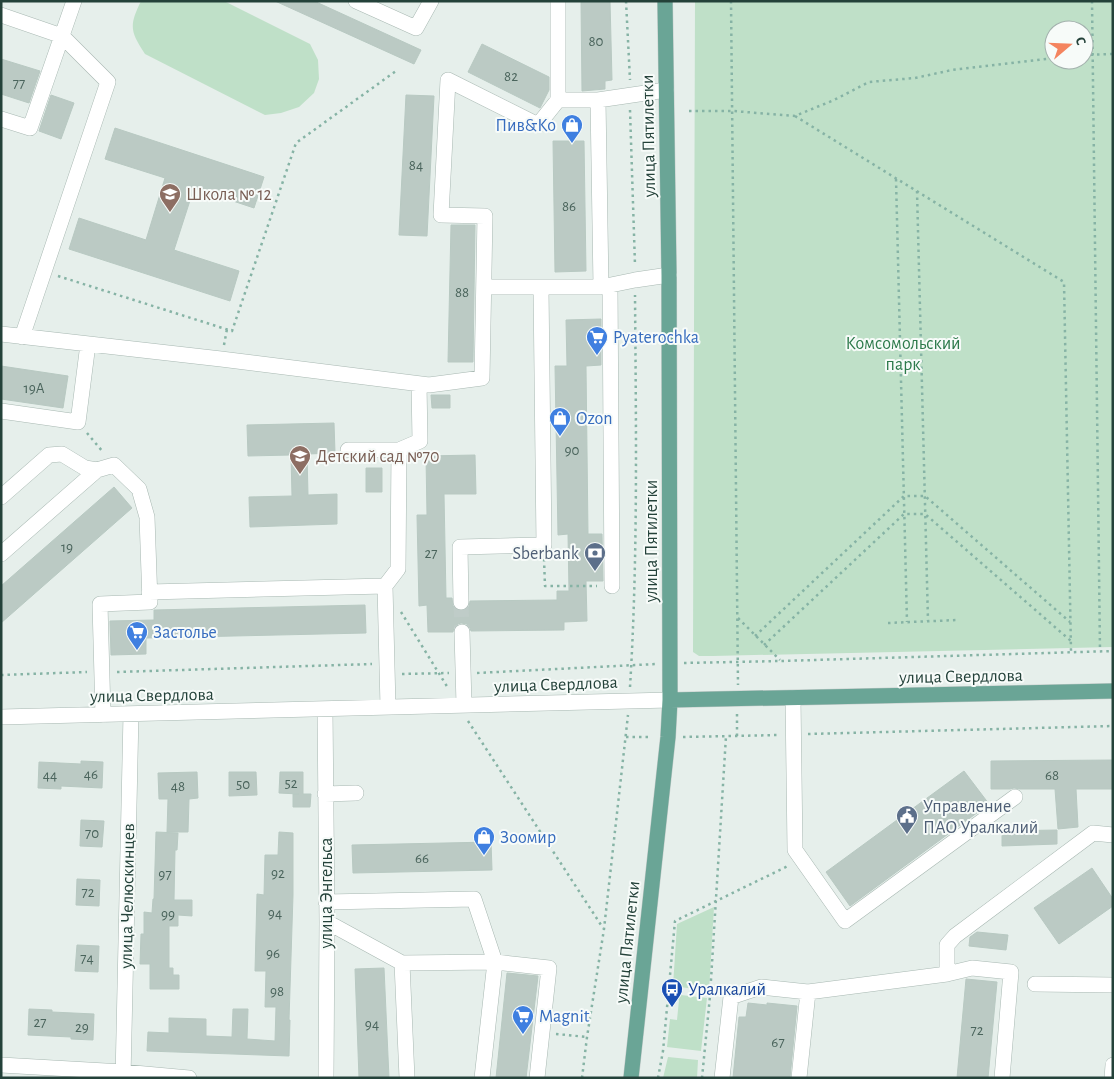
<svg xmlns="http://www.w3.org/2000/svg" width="1114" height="1079" viewBox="0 0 1114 1079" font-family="'Alegreya Sans',sans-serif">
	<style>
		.green { fill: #bfe0c8; fill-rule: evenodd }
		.building { fill: #bbcac4; stroke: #b8c9c2 }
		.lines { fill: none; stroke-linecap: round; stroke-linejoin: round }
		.minor-tunnel { stroke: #bfccc8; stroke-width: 15; stroke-dasharray: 15 8; stroke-linecap: butt }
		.minor-casing { stroke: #a8b8b2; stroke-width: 16 }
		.major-casing { stroke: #c2cac8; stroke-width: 16 }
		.path { stroke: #86b3a5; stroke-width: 2.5; stroke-dasharray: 2.5 4; stroke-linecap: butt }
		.minor { stroke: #fff; stroke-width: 15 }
		.major { stroke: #6aa596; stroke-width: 15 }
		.labels { text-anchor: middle; stroke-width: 4; stroke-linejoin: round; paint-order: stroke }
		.number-label { font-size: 15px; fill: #4a645c }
		.shop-label { font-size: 18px; fill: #366cbe; stroke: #f7fbf9; text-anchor: start }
		.street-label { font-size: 18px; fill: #24423a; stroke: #f7fbf9 }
		.education-label { font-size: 18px; fill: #785e54; stroke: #f7fbf9; text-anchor: start }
		.park-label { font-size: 18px; fill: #2d7a4b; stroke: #f7fbf9 }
		.service-label { font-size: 18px; fill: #4e5e75; stroke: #f7fbf9; text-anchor: end }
		.transit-label { font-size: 18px; fill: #164399; stroke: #f7fbf9; text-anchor: start }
	</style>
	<rect width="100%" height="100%" fill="#e6efeb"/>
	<path class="green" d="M141,1H224L310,44L318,60L319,79L314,93L299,107L281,113L265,115L145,54C130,31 129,26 141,1Z
		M695,1H1113V647L713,656H699L693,652ZM1054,30H1084V60H1054Z
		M714,907L709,991L673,986L677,924Z
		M672,994L707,998L701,1051L667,1047L670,1019L677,1020L679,1000L672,999Z
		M668,1057L698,1060L697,1078H663Z"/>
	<path class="building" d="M275,1H314L421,50L414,64Z
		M581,1H610L612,80L605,81V89L582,91Z
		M482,44L549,77V90L540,108L468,72Z
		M1,59L40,71L29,103L1,94Z
		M51,95L74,103L61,139L39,131Z
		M406,95L434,96L427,236L399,235Z
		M115,128L264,177L254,208L194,188L174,250L239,271L230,301L69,249L79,218L146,240L165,178L105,159Z
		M553,141H584L586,271L555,272Z
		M451,225H475L473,362H448Z
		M601,319V365L586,366L588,534H602L603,581H586L587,621L564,622V630L471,631L470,628L467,624L461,623L458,624L454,627L453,632H428L427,605L419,606L417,515H427L426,456L475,455L476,494H444L446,598H452L453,606L456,610L461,611L465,610L469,607L470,601L557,600V591H569L568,534L558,535L555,366H567L566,320Z
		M1,366L68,376L63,408L1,399Z
		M431,395H450V408H432Z
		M334,423L335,453L307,454L308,495L337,494V524L250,527L249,497L292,496L291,455L248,456L247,425Z
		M366,468H382V492H366Z
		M114,487L132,508L1,623V586Z
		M365,605L366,633L146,638V654L111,655L110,621L154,620V610Z
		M1113,760V789H1076L1078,827L1058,829L1055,789H1020L1014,788L1010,789H991V761Z
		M81,761L103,762L102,788L61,786V789L38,788L39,762L81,764Z
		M964,771L989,804L850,906L826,872Z
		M197,772L198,798L189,799L188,832H167L168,799H159L158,773Z
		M229,772H256L257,795L229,796Z
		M280,772H303V794H311L310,807H293V794H299L279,793Z
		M81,820L104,821L102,847L80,846Z
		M1057,830V844L1002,846V831Z
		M156,832L178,833L177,850H175L174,900H192V916L178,915V926H169V968H173V975H179V989H150V964H140L141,934H144V912L152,913L153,899H154Z
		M279,832L293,833V895L289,1020H290L289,1056L147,1051L148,1032L169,1033V1018L206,1019V1036L232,1037L233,1009H248L247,1039L275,1041L276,1007H265L266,971H255L257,894L264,895L265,855H278Z
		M491,842L492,870L353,873L352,845Z
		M1092,868L1113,899V906L1059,944L1034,908Z
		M77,879L100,880L99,906L76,905Z
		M977,932L1008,935L1006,950L969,946L970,937Z
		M77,945L99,946L98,972L75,971Z
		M384,968L389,1078H359L355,969Z
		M507,973L538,976L526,1078H496Z
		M966,979L997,982L988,1078H957Z
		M748,1003L767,1005V1003L797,1006L790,1078H733L739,1017H746Z
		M29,1009L52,1010V1012L94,1014L93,1040L71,1039V1037L28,1035Z"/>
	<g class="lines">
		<path class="minor-tunnel" d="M461,602L462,632"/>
		<g class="minor-casing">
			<path id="minor" d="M356,1L416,28L431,1
				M1,15L62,36L108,82L22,337
				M558,100H598L666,90
				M598,100L601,287
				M1,119L30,128L74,1
				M610,286L612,586
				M484,287H601L635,280L669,275
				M1,334L221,359L429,385L482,378L485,216L441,215L448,80L538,125L558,100V1
				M1,411L78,422L88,344
				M348,450H399
				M1,497L49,455L62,454L85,468L97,470L114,465L139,489L147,517L150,602L100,604L103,715
				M1,554L97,470
				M149,592L385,586
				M461,602L460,547L544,545L541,288
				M462,632L464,705
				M793,698L795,850L845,921L1015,797
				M388,707L385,586L398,569L399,450L420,441L419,384
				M325,709L327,922L326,1078
				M1,717L670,700
				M325,794L356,793
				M326,902L474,899L495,962L549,968L537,1078
				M327,922L402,963L495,962L482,1078
				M402,963L407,1078
				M947,974L972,968L1011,972L1002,1078
				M1035,984L1113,985
				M1,1065L123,1072L189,1078
				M123,1078L131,714
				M722,1078L731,997L761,987L808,992L947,974V945L955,936L1093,833L1113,835
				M799,1078L808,992
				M1112,1078L1113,1065"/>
		</g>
		<g class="major-casing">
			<path id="major" d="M670,700L1113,691
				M631,1078L668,737L670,700L669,275L665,1"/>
		</g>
		<path class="path" d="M626,1L630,80
			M731,1L738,685
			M1092,1L1100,651
			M1084,55L1113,54
			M630,110L635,265
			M689,111H733L795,116L834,100L869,82L915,78L952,70L1054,58
			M795,116L1064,282L1071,651
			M896,179L907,622
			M917,191L928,621
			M58,276L232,331L296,143L396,71
			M224,345L227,329
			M87,433L103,452
			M544,559L545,586H597
			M401,612L448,688
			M738,618L780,660
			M888,623L957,620
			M755,636L904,496H925L1070,622
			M764,645L904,514H925L1071,641
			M684,663L781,661L1113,651
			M117,672L372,664
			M477,673L656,664
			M402,674L449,673
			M1,675L87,672
			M630,687C638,557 636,426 635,295
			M468,721L603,928
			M808,734L1113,726
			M737,736V713
			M626,737H652
			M683,737L780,735
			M556,1034L587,1037
			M582,1078L587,1037L604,929L628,715
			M658,1078L663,1051L675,921L788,866
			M702,1078L710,996L726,736"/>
		<use href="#minor" class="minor"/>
		<use href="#major" class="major"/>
	</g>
	<defs>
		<g id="shop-pin" transform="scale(1.125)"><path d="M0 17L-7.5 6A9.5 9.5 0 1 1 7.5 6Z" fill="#3f7fe0" stroke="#f7fbf9"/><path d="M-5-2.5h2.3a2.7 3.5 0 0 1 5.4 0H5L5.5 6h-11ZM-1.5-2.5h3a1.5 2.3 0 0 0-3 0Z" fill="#fff"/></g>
		<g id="school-pin" transform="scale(1.125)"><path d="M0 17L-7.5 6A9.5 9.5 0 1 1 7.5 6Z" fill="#8d6e63" stroke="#f7fbf9"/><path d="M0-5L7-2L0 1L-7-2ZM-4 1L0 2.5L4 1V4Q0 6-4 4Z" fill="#fff"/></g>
		<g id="supermarket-pin" transform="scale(1.125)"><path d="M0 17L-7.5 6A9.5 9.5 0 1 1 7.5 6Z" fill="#3f7fe0" stroke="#f7fbf9"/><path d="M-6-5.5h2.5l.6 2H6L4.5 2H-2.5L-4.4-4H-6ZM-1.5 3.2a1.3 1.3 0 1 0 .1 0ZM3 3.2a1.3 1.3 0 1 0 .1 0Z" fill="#fff"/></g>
		<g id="bank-pin" transform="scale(1.125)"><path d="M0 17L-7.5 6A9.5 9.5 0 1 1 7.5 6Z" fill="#5c6f8a" stroke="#f7fbf9"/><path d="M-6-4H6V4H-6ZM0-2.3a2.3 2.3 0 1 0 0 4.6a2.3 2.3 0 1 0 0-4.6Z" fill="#fff"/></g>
		<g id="civic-pin" transform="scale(1.125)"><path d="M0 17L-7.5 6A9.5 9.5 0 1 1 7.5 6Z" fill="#5c6f8a" stroke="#f7fbf9"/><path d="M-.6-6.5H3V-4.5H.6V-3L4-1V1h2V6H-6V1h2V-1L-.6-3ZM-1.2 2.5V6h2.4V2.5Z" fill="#fff"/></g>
		<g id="bus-pin" transform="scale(1.125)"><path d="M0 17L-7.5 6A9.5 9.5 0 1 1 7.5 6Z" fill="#1a4fb4" stroke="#f7fbf9"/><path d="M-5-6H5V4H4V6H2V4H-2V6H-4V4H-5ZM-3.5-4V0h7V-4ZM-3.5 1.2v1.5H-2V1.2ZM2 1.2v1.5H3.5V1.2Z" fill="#fff"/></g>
	</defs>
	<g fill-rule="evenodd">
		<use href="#shop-pin" x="572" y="125"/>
		<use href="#school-pin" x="170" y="194"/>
		<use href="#supermarket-pin" x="597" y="337"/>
		<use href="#shop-pin" x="560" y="418"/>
		<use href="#school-pin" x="300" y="456"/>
		<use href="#bank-pin" x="595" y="553"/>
		<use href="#supermarket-pin" x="137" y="632"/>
		<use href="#civic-pin" x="907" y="816"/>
		<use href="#shop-pin" x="484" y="837"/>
		<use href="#bus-pin" x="672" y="989"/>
		<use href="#supermarket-pin" x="523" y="1016"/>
	</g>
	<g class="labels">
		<g class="number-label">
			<text x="596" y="46">80</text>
			<text x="511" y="81">82</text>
			<text x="19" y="88">77</text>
			<text x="416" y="170">84</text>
			<text x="569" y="211">86</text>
			<text x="462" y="297">88</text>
			<text x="34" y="393">19А</text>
			<text x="572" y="455">90</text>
			<text x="67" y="552">19</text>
			<text x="431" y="558">27</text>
			<text x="91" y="779">46</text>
			<text x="50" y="780">44</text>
			<text x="1052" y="780">68</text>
			<text x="291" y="788">52</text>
			<text x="243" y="789">50</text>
			<text x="178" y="791">48</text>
			<text x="92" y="838">70</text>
			<text x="422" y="863">66</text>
			<text x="278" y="878">92</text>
			<text x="165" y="879">97</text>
			<text x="88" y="897">72</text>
			<text x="275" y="918">94</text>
			<text x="168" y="919">99</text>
			<text x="273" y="958">96</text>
			<text x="87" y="963">74</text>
			<text x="277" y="996">98</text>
			<text x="40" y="1027">27</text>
			<text x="372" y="1029">94</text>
			<text x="82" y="1032">29</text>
			<text x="977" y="1035">72</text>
			<text x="778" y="1047">67</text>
		</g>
		<g class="shop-label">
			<text x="556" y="131" text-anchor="end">Пив&amp;Ко</text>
			<text x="613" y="343">Pyaterochka</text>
			<text x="576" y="424">Ozon</text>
			<text x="153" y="638">Застолье</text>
			<text x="500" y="843">Зоомир</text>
			<text x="539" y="1022">Magnit</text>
		</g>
		<g class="street-label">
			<text transform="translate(648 136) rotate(-91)" y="6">улица Пятилетки</text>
			<text transform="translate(651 541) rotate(-90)" y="6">улица Пятилетки</text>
			<text transform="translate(961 676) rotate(-1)" y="6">улица Свердлова</text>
			<text transform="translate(556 684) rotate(-2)" y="6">улица Свердлова</text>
			<text transform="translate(152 695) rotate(-1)" y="6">улица Свердлова</text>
			<text transform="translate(326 893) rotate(-90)" y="6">улица Энгельса</text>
			<text transform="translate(127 896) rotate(-89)" y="6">улица Челюскинцев</text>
			<text transform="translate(627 942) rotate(-84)" y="6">улица Пятилетки</text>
		</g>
		<g class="education-label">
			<text x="186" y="200">Школа № 12</text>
			<text x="316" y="462">Детский сад №70</text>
		</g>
		<g class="park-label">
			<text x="903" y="349">Комсомольский<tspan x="903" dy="21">парк</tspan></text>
		</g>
		<g class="service-label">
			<text x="579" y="559">Sberbank</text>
			<text x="923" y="812" text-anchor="start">Управление<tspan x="923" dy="21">ПАО Уралкалий</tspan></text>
		</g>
		<g class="transit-label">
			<text x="688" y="995">Уралкалий</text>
		</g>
	</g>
	<rect width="1114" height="1079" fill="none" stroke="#24423a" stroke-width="5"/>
	<g transform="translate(1069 45) rotate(71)"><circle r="24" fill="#f7fbf9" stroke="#a3b1ad"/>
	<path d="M0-4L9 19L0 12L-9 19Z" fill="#f4845f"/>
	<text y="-8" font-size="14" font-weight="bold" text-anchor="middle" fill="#24423a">С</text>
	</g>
</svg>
